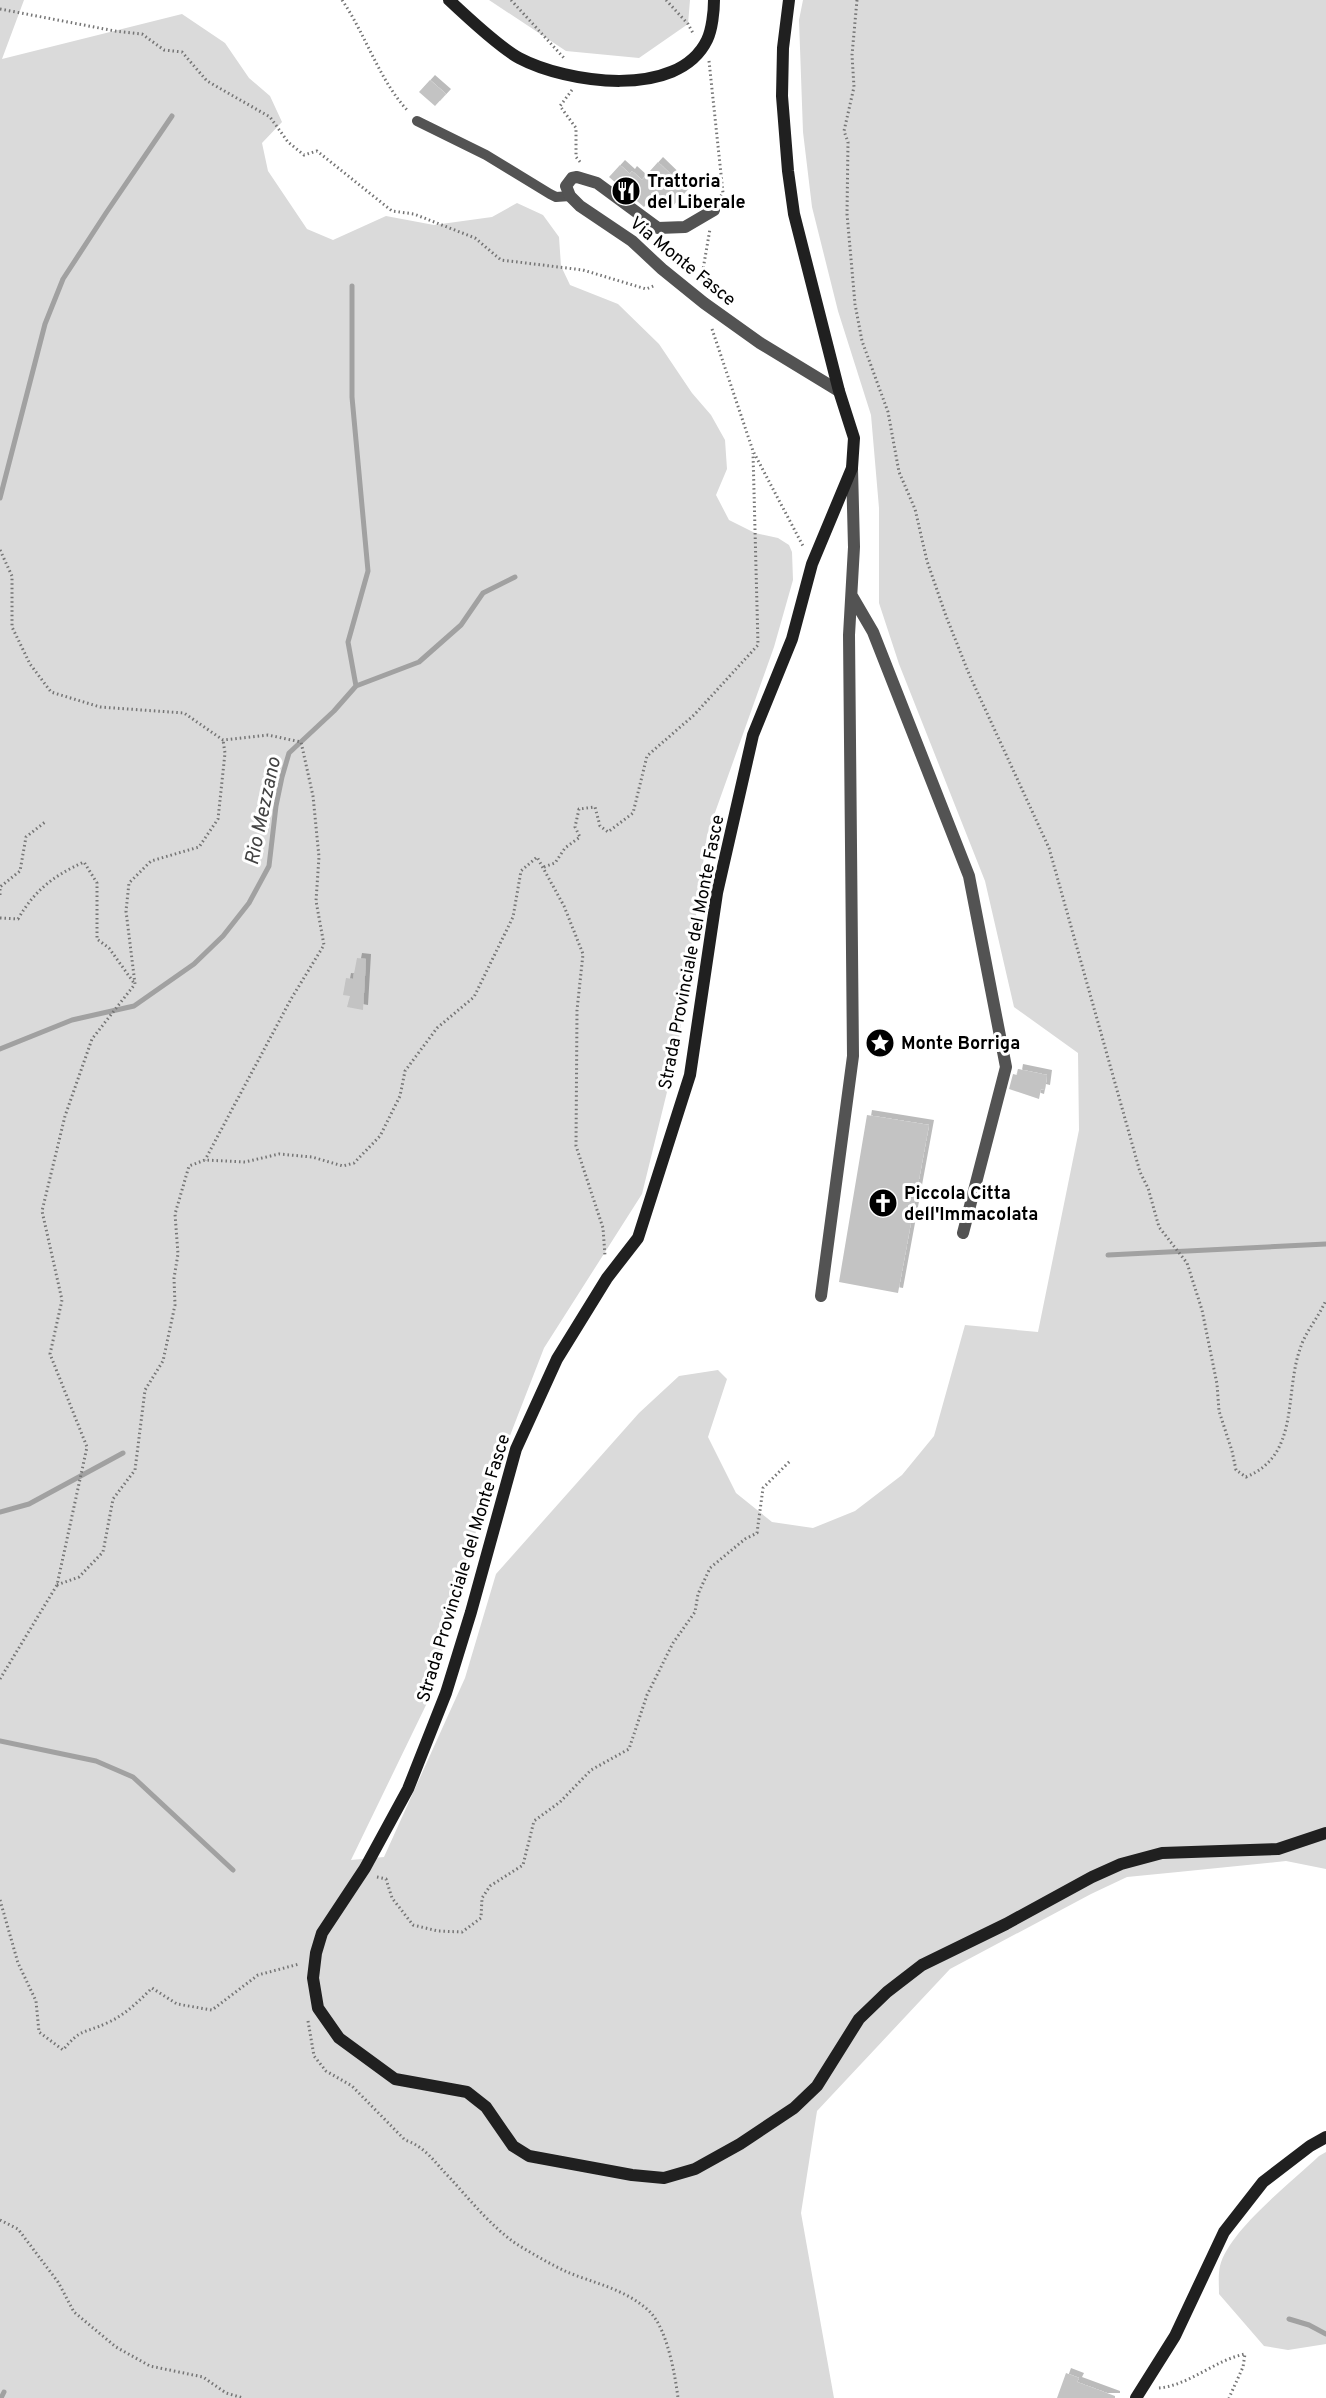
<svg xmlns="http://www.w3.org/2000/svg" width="1326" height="2398" viewBox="0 0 1326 2398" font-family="Overpass,sans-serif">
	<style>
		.green { fill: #dadada }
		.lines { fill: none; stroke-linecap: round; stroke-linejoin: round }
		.stream { stroke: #a1a1a1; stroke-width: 5 }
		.building { fill: #c3c3c3; filter: url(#shadow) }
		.path { stroke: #757575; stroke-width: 3; stroke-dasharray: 1.5 3; stroke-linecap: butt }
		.lane { stroke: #535353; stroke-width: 10 }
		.street { stroke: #535353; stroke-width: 12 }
		.secondary { stroke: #202020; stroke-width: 12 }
		.labels { text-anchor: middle; stroke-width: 6; stroke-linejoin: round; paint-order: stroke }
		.poi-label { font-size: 18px; font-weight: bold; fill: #000; stroke: #fff; text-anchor: start }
		.street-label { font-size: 18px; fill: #000; stroke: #fff }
		.water-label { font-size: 20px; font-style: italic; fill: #424242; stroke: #fff }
	</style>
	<defs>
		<filter id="shadow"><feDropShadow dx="5" dy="-5" stdDeviation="0" flood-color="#0004"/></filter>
	</defs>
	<rect width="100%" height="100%" fill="#fff"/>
	<path class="green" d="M0,0H24L2,59L182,14L225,43L249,78L270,96L282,122L262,143L268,171L307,229L333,240L386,216L434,225L492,217L517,203L543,215L559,237L561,266L570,285L618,304L659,344L692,393L711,415L725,440L727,469L716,495L729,520L755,533L778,538L789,545L792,552L793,580L774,647L707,835L678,1047L642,1194L544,1348L485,1500L427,1703L351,1860L384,1857L465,1678L496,1574L639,1413L679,1376L718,1370L727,1379L708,1437L736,1493L772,1522L813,1528L855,1511L902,1475L934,1436L965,1325L1038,1332L1079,1130L1078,1053L1014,1007L985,881L899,664L879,603V508L871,415L838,311L812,207L803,132L799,20L803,0H1326V1869L1286,1861L1178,1872L1127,1877L1091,1894L950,1969L817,2111L801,2213L834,2398H0Z
		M489,0H690L688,24L639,58L566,51Z
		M1326,2152V2344L1288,2350L1264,2346L1219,2294C1219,2285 1218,2275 1220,2266C1229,2230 1292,2182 1319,2156Z"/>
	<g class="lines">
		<path class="stream" d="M352,286V397L368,571L348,642L356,686
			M0,498L45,324L63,279L106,213L172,116
			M0,1049L72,1020L134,1006L194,964L223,936L249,903L269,866L276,806L282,777L289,753L334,711L356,686L419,662L461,625L483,593L515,577
			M1108,1255L1326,1244
			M0,1512L29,1504L123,1453
			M0,1741L96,1761L133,1777L233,1870
			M1289,2319L1309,2325L1326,2334
			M1,2398L4,2392"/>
	</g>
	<path class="building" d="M430,80L446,94L435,106L419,92Z
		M658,162L687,190L672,207L657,193L644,207L609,177L620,165L630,174L632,171L642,180Z
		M357,958L366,959L363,1010L347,1007L350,996L343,995L346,978L353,979Z
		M1018,1069L1047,1075L1045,1090L1041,1089L1039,1099L1009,1089L1013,1074L1017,1075Z
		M867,1115L929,1125L898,1293L839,1282Z
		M1066,2373L1079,2378L1077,2382L1115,2396V2398H1057Z"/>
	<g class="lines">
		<path class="path" d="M342,0C366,35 379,80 408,111
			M511,0L564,58
			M666,0L688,24L694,35
			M857,0L852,55L854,87L844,131L848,142L847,214L855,304L862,341L888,412L899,472L915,509L927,561L946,616L969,674L1049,848L1140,1172L1148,1188L1159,1227L1187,1263L1202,1310L1217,1384L1219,1411L1232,1451L1236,1470L1246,1477C1300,1455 1284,1395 1300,1349C1305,1332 1319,1317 1326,1300
			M0,9L115,31L142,34L164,50L182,52L207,81L270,117L288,142L304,155L317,151L392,211L414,214L475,238L501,260L583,270L646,289L656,285
			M709,61L723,193L720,197
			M572,90L560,106L576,128V157L581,163
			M701,281L710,229
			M712,329L753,451L803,546
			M0,550L12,576V627L30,664L51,692L100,707L184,713L223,740L268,735L301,742L313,796L319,857L316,901L324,945L291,999L205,1160
			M544,867L555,863L565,848L580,837L575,827L579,809L595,807L600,826L608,832L633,813L647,756L694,715L758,645L753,453
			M0,895V887L20,871L26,837L45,822
			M0,918L18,919C35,890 53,876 84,862L97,883V939L109,948L134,983
			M57,1585L79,1577L103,1552L113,1499L135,1470L145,1390L163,1361L175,1305L174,1278L178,1254L175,1214L189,1166L205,1160L245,1162L279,1154L312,1157L343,1166L354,1163L380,1136L400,1096L405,1071L437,1028L474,997L513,917L521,871L537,857L564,906L583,954L577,1010L576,1146L603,1228L605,1256
			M0,1679L57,1585L87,1447L50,1354L62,1300L42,1211L65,1116L92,1039L135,984L126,911L129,883L151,861L199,847L218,819L225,753L223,740
			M377,1877L386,1879L392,1898L413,1925L438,1931L462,1932L481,1918L482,1898L490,1886L523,1865L534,1821L560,1802L591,1770L629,1749L647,1695L673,1643L695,1612L698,1594L710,1568L745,1539L757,1533L763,1488L791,1460
			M0,1900L18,1963L36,2001L39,2032L63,2050C81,2028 83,2034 107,2023C125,2015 138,2002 152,1988L177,2004L212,2010L258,1975L299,1964
			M308,2021L314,2056L326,2071L352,2086L405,2140C426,2147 435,2163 450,2178C470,2200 491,2226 515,2243C531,2253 550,2264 567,2272C594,2283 628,2290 650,2312C667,2329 675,2374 678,2398
			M0,2220L18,2229L58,2282L74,2312L116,2347L150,2366L203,2377L226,2393L243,2398
			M1159,2388C1190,2385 1215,2360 1245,2354L1243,2367L1229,2398"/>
		<path class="lane" d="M417,121L486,155L550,194L556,197L570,196"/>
		<path class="street" d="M714,210L685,227L658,228L597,183L577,177L572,178L566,186L570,196L580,206L632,241L662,269L704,303L760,343L839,391
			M852,596L873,632L969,876L1006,1067L963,1233
			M821,1296L853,1056L849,635L854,547L852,468"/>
		<path class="secondary" d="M449,0C466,16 499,47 519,58C566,83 678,100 707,40C712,30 714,11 714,0
			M789,0L783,48L782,96L788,171L794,214L839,391L854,438L852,468L812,564L792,639L753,735L717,893L690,1075L638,1238L607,1278L557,1359L516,1449L471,1612L446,1693L408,1789L365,1868L322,1933L316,1953L313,1978L318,2008L339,2038L395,2079L467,2092L486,2107L513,2146L529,2156L632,2175L664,2178L695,2169L740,2144L794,2108L817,2086L859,2019L887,1992L922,1965L1006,1924L1092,1877L1121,1864L1162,1853L1278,1849L1326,1833
			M1136,2398L1175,2336L1224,2232L1263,2182L1310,2146L1326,2137"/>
	</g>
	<defs>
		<g id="restaurant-disc" transform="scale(1.5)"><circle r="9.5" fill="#000" stroke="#fff"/><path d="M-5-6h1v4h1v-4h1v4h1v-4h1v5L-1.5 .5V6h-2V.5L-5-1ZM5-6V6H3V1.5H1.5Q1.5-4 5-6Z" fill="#fff"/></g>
		<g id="sight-disc" transform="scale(1.5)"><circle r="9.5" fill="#000" stroke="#fff"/><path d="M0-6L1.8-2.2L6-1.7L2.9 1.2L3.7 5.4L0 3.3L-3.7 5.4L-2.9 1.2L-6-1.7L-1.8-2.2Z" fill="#fff"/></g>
		<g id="church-disc" transform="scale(1.5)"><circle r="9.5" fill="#000" stroke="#fff"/><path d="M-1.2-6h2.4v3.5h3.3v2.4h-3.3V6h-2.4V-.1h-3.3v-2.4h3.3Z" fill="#fff"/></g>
	</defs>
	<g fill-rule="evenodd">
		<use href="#restaurant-disc" x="626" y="191"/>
		<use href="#sight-disc" x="880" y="1043"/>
		<use href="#church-disc" x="883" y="1203"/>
	</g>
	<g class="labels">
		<g class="poi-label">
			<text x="647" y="187">Trattoria<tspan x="647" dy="21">del Liberale</tspan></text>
			<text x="901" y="1049">Monte Borriga</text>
			<text x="904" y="1199">Piccola Citta<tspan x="904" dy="21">dell'Immacolata</tspan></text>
		</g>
		<g class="street-label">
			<text transform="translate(683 261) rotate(39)" y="6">Via Monte Fasce</text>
			<text transform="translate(691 952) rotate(-79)" y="6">Strada Provinciale del Monte Fasce</text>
			<text transform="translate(463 1568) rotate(-73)" y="6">Strada Provinciale del Monte Fasce</text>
		</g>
		<g class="water-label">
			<text transform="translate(262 811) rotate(-78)" y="7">Rio Mezzano</text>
		</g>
	</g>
</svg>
